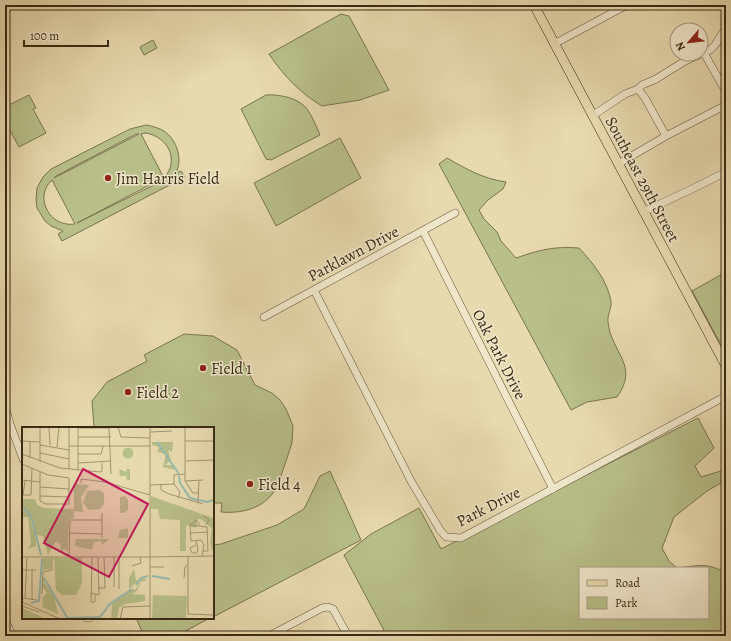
<svg xmlns="http://www.w3.org/2000/svg" width="731" height="641" viewBox="0 0 731 641" font-family="Alegreya,serif">
	<style>
		.green { fill: #b8bf89; stroke: #79744e; fill-rule: evenodd }
		.lines { fill: none; stroke-linecap: round; stroke-linejoin: round }
		.minor-casing { stroke: #665639; stroke-width: 8 }
		.major-casing { stroke: #3a2a12; stroke-width: 10 }
		.minor { stroke: #f0e7cb; stroke-width: 7 }
		.major { stroke: #e8daaf; stroke-width: 9 }
		.poi-dot { fill: #8f2418; stroke: #f0e7cb; stroke-width: 1.5 }
		.labels { text-anchor: middle; stroke-width: 3; stroke-linejoin: round; paint-order: stroke }
		.poi-label { font-size: 16px; fill: #3a2a12; stroke: #f0e7cb; text-anchor: start }
		.street-label { font-size: 16px; fill: #3a2a12; stroke: #f0e7cb }
		.inset-river { fill: none; stroke: #97baae; stroke-width: 2 }
		.inset-road { fill: none; stroke: #a29470; stroke-width: 1 }
		.view { fill: #c2185b; fill-opacity: 0.15; stroke: #c2185b; stroke-width: 2 }
		.inset-edge { fill: none; stroke: #3a2a12; stroke-width: 2 }
	</style>
	<rect width="100%" height="100%" fill="#e8daaf"/>
	<filter id="stains"><feTurbulence type="fractalNoise" baseFrequency=".005" numOctaves="4"/><feColorMatrix values="0 0 0 0 .2 0 0 0 0 .09 0 0 0 0 .02 0 0 0 .5 -.17"/></filter>
	<radialGradient id="worn" r=".72"><stop offset=".6" stop-color="#630" stop-opacity="0"/><stop offset="1" stop-color="#630" stop-opacity=".3"/></radialGradient>
	<path class="green" d="M341,14L349,16L389,90L360,100L322,106C300,93 283,75 269,54Z
		M153,40L157,48L144,55L140,47Z
		M29,95L36,108L33,109L46,133L19,147L6,123L8,122L5,116V107Z
		M266,95C279,94 299,98 307,109C313,117 316,126 320,135L271,160L266,159L241,109Z
		M146,125C152,126 159,128 164,131C177,140 183,159 176,173L181,171L185,177L62,241L58,234L63,231L51,226L45,221L37,208L36,200L37,188L43,177L51,169L130,129ZM146,133C168,137 180,160 164,178L141,134ZM136,134H139L54,178L56,176ZM162,179L158,183L77,223L161,179ZM52,180L75,224C50,228 33,197 52,180Z
		M340,138L361,178L276,226L254,183Z
		M447,158C466,169 484,179 506,182L503,189L488,200L479,210L484,219L497,232L501,241L516,258C539,250 554,246 579,248C593,263 607,280 611,301C612,308 607,315 608,322C611,353 640,365 617,397L587,402L571,410L439,164Z
		M726,272V354L692,291Z
		M184,334L213,336L237,350L255,385L272,393L280,400L286,409L293,426L292,443L278,485C267,507 245,514 221,512L222,503H213V428H94V427L92,401L107,382L147,361L144,355Z
		M698,418L714,448L695,466L701,477L721,471L726,477V480L707,491L674,517L662,548L669,561L677,568H580V618H708V568H679C699,565 708,563 726,573V636H387L344,555L371,534L419,508L441,549Z
		M330,471L361,540L213,617V545L221,544L277,525L304,509L320,476Z
		M136,618H210L176,636H144Z"/>
	<g class="lines">
		<g class="minor-casing">
			<path id="minor" d="M554,44L627,5
				M704,53L726,92
				M638,89L645,98L666,136
				M592,116L625,94L638,89L642,85L656,79L685,61L710,50L715,45L726,28
				M618,164L666,136L726,105
				M643,212L692,189L726,172
				M423,231L553,489
				M314,290L411,481L440,530L446,537L461,538L726,396
				M264,317L455,213
				M5,406L10,424L23,459
				M87,618H89
				M5,619L12,636
				M269,636L322,608L328,607L333,609L348,636"/>
		</g>
		<g class="major-casing">
			<path id="major" d="M534,5L726,366"/>
		</g>
		<use href="#minor" class="minor"/>
		<use href="#major" class="major"/>
	</g>
	<g class="poi-dot">
		<circle cx="108" cy="178" r="4"/>
		<circle cx="203" cy="368" r="4"/>
		<circle cx="128" cy="392" r="4"/>
		<circle cx="250" cy="484" r="4"/>
	</g>
	<g class="labels">
		<g class="poi-label">
			<text x="116" y="184">Jim Harris Field</text>
			<text x="211" y="374">Field 1</text>
			<text x="136" y="398">Field 2</text>
			<text x="258" y="490">Field 4</text>
		</g>
		<g class="street-label">
			<text transform="translate(643 179) rotate(62)" y="6">Southeast 29th Street</text>
			<text transform="translate(353 253) rotate(-28)" y="6">Parklawn Drive</text>
			<text transform="translate(500 354) rotate(63)" y="6">Oak Park Drive</text>
			<text transform="translate(488 506) rotate(-27)" y="6">Park Drive</text>
		</g>
	</g>
	<g transform="translate(22 427)">
		<rect width="192" height="192" fill="#e8daaf"/>
		<path d="M130,15H135L143,23L136,15H151L150,25L146,23L149,33L143,38H151L154,43L141,40L144,27L135,25L137,20L130,18ZM100.5 26a5.5 5.5 0 1 1 11 0a5.5 5.5 0 1 1-11 0ZM97,42L104,45L105,42H108V53H105L104,49H98ZM52,57L67,58L59,70L61,85L52,84V91L47,92L46,124L42,122L39,124L38,117L34,114L26,128L21,109L14,108L9,89L1,81L0,72H13L15,78L22,81L52,82ZM78,63L82,67V77L78,82L67,83L61,76L65,64ZM103,69L106,73V83L102,86H98V70ZM129,69L191,91L192,127L188,117L190,101L179,92H176L174,101L164,98V124H158V93L138,92L136,82H129ZM0,82L7,87L14,112V119L6,122L9,117L6,90H0ZM106,101V111H96L98,103ZM54,112H86V113L80,118L79,114L72,115L70,122H66L53,119ZM20,131H29V142L21,143ZM32,131H60V156L54,168H40L34,163ZM112,142L114,153H117L107,162V151ZM21,148L22,155L32,170L36,187L20,180L21,170L25,166L20,159ZM126,149L122,151L125,153L119,155L114,165L109,167L123,168V174L103,177L97,181L95,192H89L90,177L110,162L113,163L120,152ZM131,168L165,169L164,192H130ZM0,181L7,184L24,192H0Z" fill="#b8bf89"/>
		<path class="inset-river" d="M135,15L157,47M157,49L158,56L168,71L176,73M177,73L185,75L192,73M0,79L9,89L19,128M130,149L148,152M22,151L46,192M114,158L119,151L126,149M9,176L17,174L20,132M46,191L78,190L88,177L110,162"/>
		<path class="inset-road" d="M27,0L28,18M47,0V42M56,0V43M87,0L89,47M96,0L99,10L128,11M163,0V54L171,66H177M56,1H87M128,5L150,4M56,10H89M0,14L18,15M163,14H192M18,18L47,23M47,19H128M35,20L37,0M18,26L47,32M0,27L38,41L78,45L80,44V36M56,27H79L81,19M8,31V15M163,34L192,33M18,35V0M56,36L89,34M0,37L26,48L47,51V77H24L18,74V45M0,53L18,55M3,54L1,68H9L10,41M163,54L181,53M59,56V52L83,55L128,68M128,58L152,57M139,58V63L147,67L181,77M18,60L47,62M18,69L47,70M156,71L158,65L152,57V48L163,47M176,76L177,53M80,86V111M182,89L187,93L184,98M168,98L174,93L178,98M47,106L80,107M169,106L186,105M174,118L168,121L170,126H175L176,122L174,114M166,129V187L192,188M180,129L182,118L179,113L169,114L168,98L185,100L186,124H181M0,130H128V0M47,130L48,93H80M70,130L69,175H73V168M92,130V160M97,130V162M110,139L119,136L118,130M128,140H142M0,143H14M162,151L163,140L166,138M76,161H83L82,130M69,166L77,168L76,130M20,167L21,145L30,143V130M0,171L15,173M3,172L5,130M10,173V143M0,175L38,192M0,179L17,185M98,192L101,180L128,179M128,192V130L192,129"/>
		<path class="view" d="M61,42L126,77L87,150L22,116Z"/>
		<rect width="192" height="192" class="inset-edge"/>
	</g>
	<rect width="731" height="641" fill="none" stroke="#e8daaf" stroke-width="20"/>
	<rect x="6" y="6" width="719" height="629" fill="none" stroke="#3a2a12" stroke-width="2"/>
	<rect x="10" y="10" width="711" height="621" fill="none" stroke="#3a2a12"/>
	<rect x="579" y="567" width="130" height="52" fill="#f0e7cb" stroke="#a79b81"/>
	<rect x="587" y="580" width="20" height="6" fill="#e8daaf" stroke="#a79b81"/>
	<text x="615" y="587" font-size="12" fill="#3a2a12">Road</text>
	<rect x="587" y="597" width="20" height="12" fill="#b8bf89" stroke="#a79b81"/>
	<text x="615" y="607" font-size="12" fill="#3a2a12">Park</text>
	<g transform="translate(689 42) rotate(242)"><circle r="19" fill="#f0e7cb" stroke="#a79b81"/>
	<path d="M0-3L7 15L0 10L-7 15Z" fill="#8f2418"/>
	<text y="-6" font-size="11" font-weight="bold" text-anchor="middle" fill="#3a2a12">N</text>
	</g>
	<path d="M24 40v6h84v-6" fill="none" stroke="#3a2a12" stroke-width="2"/>
	<text x="30" y="40" font-size="12" fill="#3a2a12" stroke="#f0e7cb" stroke-width="3" paint-order="stroke">100 m</text>
	<rect width="100%" height="100%" filter="url(#stains)"/>
	<rect width="100%" height="100%" fill="url(#worn)"/>
</svg>
